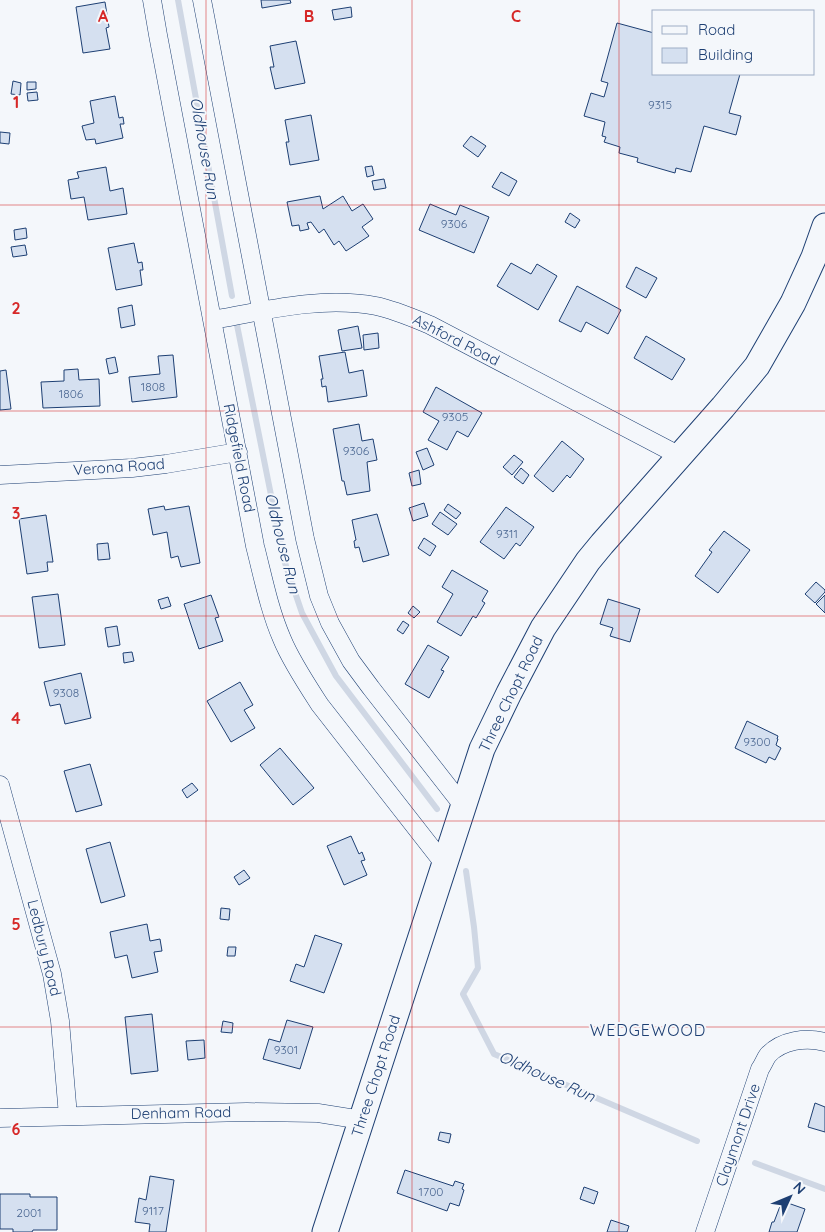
<svg xmlns="http://www.w3.org/2000/svg" width="825" height="1232" viewBox="0 0 825 1232" font-family="Quicksand,sans-serif">
	<style>
		.lines { fill: none; stroke-linecap: round; stroke-linejoin: round }
		.stream { stroke: #cfd7e4; stroke-width: 6 }
		.building { fill: #d5e0f0; stroke: #1d3f73 }
		.street-casing { stroke: #1d3f73; stroke-width: 19 }
		.secondary-casing { stroke: #1d3f73; stroke-width: 27 }
		.street { stroke: #f4f7fb; stroke-width: 18 }
		.secondary { stroke: #f4f7fb; stroke-width: 25 }
		.grid { fill: none; stroke: #d62828; stroke-width: 1; stroke-opacity: 0.55 }
		.labels { text-anchor: middle; stroke-width: 4; stroke-linejoin: round; paint-order: stroke }
		.number-label { font-size: 12px; fill: #4b6792 }
		.street-label { font-size: 15px; fill: #1d3f73; stroke: #f4f7fb }
		.water-label { font-size: 16px; font-style: italic; fill: #1d3f73; stroke: #f4f7fb }
		.neighbourhood-label { font-size: 16px; letter-spacing: 1px; fill: #1d3f73; stroke: #f4f7fb }
		.grid-label { font-size: 16px; text-anchor: middle; font-weight: bold; fill: #d62828; stroke: #f4f7fb; stroke-width: 4; stroke-linejoin: round; paint-order: stroke }
	</style>
	<rect width="100%" height="100%" fill="#f4f7fb"/>
	<g class="lines">
		<path class="stream" d="M178,0L232,296
			M237,325L284,560L302,613L336,676L437,809
			M466,871L474,927L478,968L463,994L494,1054L697,1141
			M755,1163L825,1189"/>
	</g>
	<path class="building" d="M261,0H290L291,3L262,8Z
		M105,2L109,27L106,28L110,49L83,53L76,7Z
		M351,7L352,17L334,20L332,10Z
		M617,23L654,33V74H740L729,113L741,116L736,135L704,126L691,172L676,168L675,173L637,162L638,158L619,153L620,147L604,142L606,137L602,136L605,122L584,116L591,93L604,97L608,83L601,81Z
		M296,41L305,83L275,89L270,67H274L270,46Z
		M13,81L21,83L20,95L11,94Z
		M27,82H36V89L27,90Z
		M37,92L38,100L28,101L27,93Z
		M115,96L119,118L123,117L124,124H120L123,138L96,144L95,139L86,140L82,126L94,123L90,101Z
		M311,115L319,160L290,165L286,142H289L285,120Z
		M0,132L10,133L9,144L0,143Z
		M471,136L486,146L478,157L463,146Z
		M372,166L374,175L367,177L365,167Z
		M106,167L110,191L123,188L127,214L88,220L84,197L71,199L68,180L79,178L77,172Z
		M501,172L517,181L509,196L492,187Z
		M384,179L386,188L374,190L372,181Z
		M320,196L323,209L343,196L352,211L363,204L373,219L362,227L369,236L346,251L339,241L334,245L324,229L319,233L311,222L307,223L309,229L300,231L299,225L292,226L287,202Z
		M430,204L456,215L460,205L489,217L474,253L419,230Z
		M570,213L580,220L575,228L565,222Z
		M26,228L27,238L15,240L14,230Z
		M134,243L138,263L142,262L143,270H140L142,285L116,290L108,248Z
		M25,245L27,255L13,257L11,247Z
		M511,263L531,274L537,264L557,276L538,310L497,286Z
		M636,267L657,278L646,298L626,287Z
		M577,286L621,310L608,334L586,322L581,332L559,321Z
		M132,305L135,325L121,328L118,308Z
		M358,326L362,348L342,351L338,330Z
		M378,333L379,348L364,350L363,335Z
		M646,336L685,359L672,380L634,358Z
		M345,352L349,373L363,370L367,396L328,402L326,386L322,387L321,379H323L319,356Z
		M173,355L177,397L132,402L129,377L160,374L158,356Z
		M115,357L118,372L109,374L106,359Z
		M78,369L79,380L99,379L100,406L43,408L41,382L64,381V370Z
		M6,370L11,409L0,410V371Z
		M436,387L482,413L468,437L457,431L447,450L428,440L439,421L423,412Z
		M359,424L362,441L373,439L377,460L367,462L370,491L347,495L344,481H342L333,429Z
		M562,441L584,459L570,478L567,475L553,492L534,476Z
		M427,448L434,465L423,470L416,452Z
		M514,455L523,462L512,475L503,467Z
		M521,468L529,475L523,484L514,477Z
		M419,470L421,484L412,486L409,473Z
		M424,503L428,516L413,521L409,508Z
		M448,504L461,513L456,519L444,510Z
		M164,506L165,510L189,506L200,563L181,567L178,556L171,558L167,532L153,535L148,509Z
		M506,507L534,527L520,546L516,543L504,559L480,542Z
		M440,512L457,524L448,535L432,524Z
		M377,514L389,555L363,562L359,547L355,548L354,541L356,540L352,520Z
		M46,515L53,562H47L48,571L27,574L19,519Z
		M724,531L750,550L718,593L695,576L712,552L709,550Z
		M424,538L436,546L430,556L418,548Z
		M108,543L110,559L98,560L97,544Z
		M452,570L488,591L482,601L485,603L476,618L473,616L461,636L437,622L453,594L442,587Z
		M816,582L825,590V592L815,603L805,594Z
		M58,594L65,645L39,648L32,597Z
		M211,595L219,617L215,618L223,641L199,649L184,604Z
		M825,595V613L816,604Z
		M168,597L171,606L161,609L158,600Z
		M608,599L640,609L630,642L610,636L613,628L600,624Z
		M413,606L420,612L414,618L408,613Z
		M403,621L409,625L403,634L397,630Z
		M117,626L120,645L108,647L105,628Z
		M428,645L449,657L441,670L444,671L429,698L405,684Z
		M132,652L134,661L124,663L123,653Z
		M81,673L91,718L65,724L60,704L50,706L44,682Z
		M240,682L253,705L244,710L255,728L231,742L207,701Z
		M747,721L778,736L777,739H778L776,745L781,748L775,760L769,757L766,763L735,748Z
		M280,748L314,788L293,805L260,765Z
		M90,764L102,805L76,812L64,771Z
		M192,783L198,790L187,798L182,790Z
		M351,836L359,854L362,852L365,860L361,861L367,875L344,885L327,846Z
		M110,842L125,896L101,903L86,849Z
		M244,870L250,878L239,885L234,877Z
		M221,908L230,909L229,920L220,919Z
		M147,924L150,941L160,939L162,951L154,952L158,972L132,978L127,955L115,958L110,932Z
		M315,935L342,944L324,993L290,981L296,964L304,967Z
		M228,947H236L235,956H227Z
		M152,1014L158,1071L131,1074L125,1017Z
		M287,1020L313,1027L300,1069L263,1059L269,1039L280,1042Z
		M223,1021L233,1023L232,1033L221,1032Z
		M204,1040L205,1058L188,1060L186,1041Z
		M815,1103L825,1107V1132L808,1127Z
		M440,1132L451,1134L449,1143L438,1140Z
		M405,1170L453,1186L455,1181L464,1184L462,1189L464,1190L459,1206L450,1203L447,1211L397,1193Z
		M150,1176L174,1180L166,1232H149L150,1224L135,1222L139,1198L146,1200Z
		M584,1187L598,1192L594,1204L580,1199Z
		M0,1194H30V1197H57V1230H33L32,1232H13V1229H0Z
		M782,1201L805,1209L797,1232H769L772,1222H774Z
		M611,1220L629,1226L627,1232H607Z"/>
	<g class="lines">
		<g class="street-casing">
			<path id="street" d="M152,0L158,35L255,546C263,577 269,609 282,639C291,661 307,685 320,705L445,865
				M202,0L305,539L319,596L330,623L351,661L371,688L464,807
				M213,320C267,310 321,296 376,306C395,310 413,318 430,325L680,456
				M0,475L132,468L166,464L238,452
				M0,785L52,974L60,1021L68,1116
				M0,1118L247,1112L318,1113L362,1120
				M705,1232L760,1069C763,1065 765,1059 768,1055C782,1040 806,1037 825,1042"/>
		</g>
		<g class="secondary-casing">
			<path id="secondary" d="M325,1232L482,749L509,693L543,628L588,561L602,544L723,407L757,366L793,303L814,257L825,226"/>
		</g>
		<use href="#street" class="street"/>
		<use href="#secondary" class="secondary"/>
	</g>
	<path class="grid" d="M206,0V1232M412,0V1232M619,0V1232M0,205H825M0,411H825M0,616H825M0,821H825M0,1027H825"/>
	<g class="labels">
		<g class="number-label">
			<text x="660" y="109">9315</text>
			<text x="454" y="228">9306</text>
			<text x="153" y="391">1808</text>
			<text x="71" y="398">1806</text>
			<text x="455" y="421">9305</text>
			<text x="356" y="455">9306</text>
			<text x="507" y="538">9311</text>
			<text x="66" y="697">9308</text>
			<text x="757" y="746">9300</text>
			<text x="286" y="1054">9301</text>
			<text x="431" y="1196">1700</text>
			<text x="153" y="1215">9117</text>
			<text x="29" y="1217">2001</text>
		</g>
		<g class="street-label">
			<text transform="translate(456 340) rotate(27)" y="5">Ashford Road</text>
			<text transform="translate(239 458) rotate(79)" y="5">Ridgefield Road</text>
			<text transform="translate(119 467) rotate(-4)" y="5">Verona Road</text>
			<text transform="translate(511 694) rotate(-64)" y="5">Three Chopt Road</text>
			<text transform="translate(44 948) rotate(76)" y="5">Ledbury Road</text>
			<text transform="translate(376 1076) rotate(-72)" y="5">Three Chopt Road</text>
			<text transform="translate(181 1113) rotate(-1)" y="5">Denham Road</text>
			<text transform="translate(738 1135) rotate(-71)" y="5">Claymont Drive</text>
		</g>
		<g class="water-label">
			<text transform="translate(205 148) rotate(80)" y="6">Oldhouse Run</text>
			<text transform="translate(283 543) rotate(76)" y="6">Oldhouse Run</text>
			<text transform="translate(547 1076) rotate(24)" y="6">Oldhouse Run</text>
		</g>
		<g class="neighbourhood-label">
			<text x="648" y="1036">WEDGEWOOD</text>
		</g>
	</g>
	<g class="grid-label">
		<text x="103" y="22">A</text>
		<text x="309" y="22">B</text>
		<text x="516" y="22">C</text>
		<text x="16" y="108">1</text>
		<text x="16" y="314">2</text>
		<text x="16" y="519">3</text>
		<text x="16" y="724">4</text>
		<text x="16" y="930">5</text>
		<text x="16" y="1135">6</text>
	</g>
	<rect x="652" y="10" width="162" height="65" fill="#f4f7fb" stroke="#9eadc5"/>
	<rect x="662" y="26" width="25" height="8" fill="#f4f7fb" stroke="#9eadc5"/>
	<text x="698" y="35" font-size="15" fill="#1d3f73">Road</text>
	<rect x="662" y="48" width="25" height="15" fill="#d5e0f0" stroke="#9eadc5"/>
	<text x="698" y="60" font-size="15" fill="#1d3f73">Building</text>
	<g transform="translate(790 1197) rotate(46)" stroke="#f4f7fb" stroke-width="4" paint-order="stroke">
	<path d="M0-4L9 19L0 12L-9 19Z" fill="#1d3f73"/>
	<text y="-8" font-size="14" font-weight="bold" text-anchor="middle" fill="#1d3f73">N</text>
	</g>
</svg>
